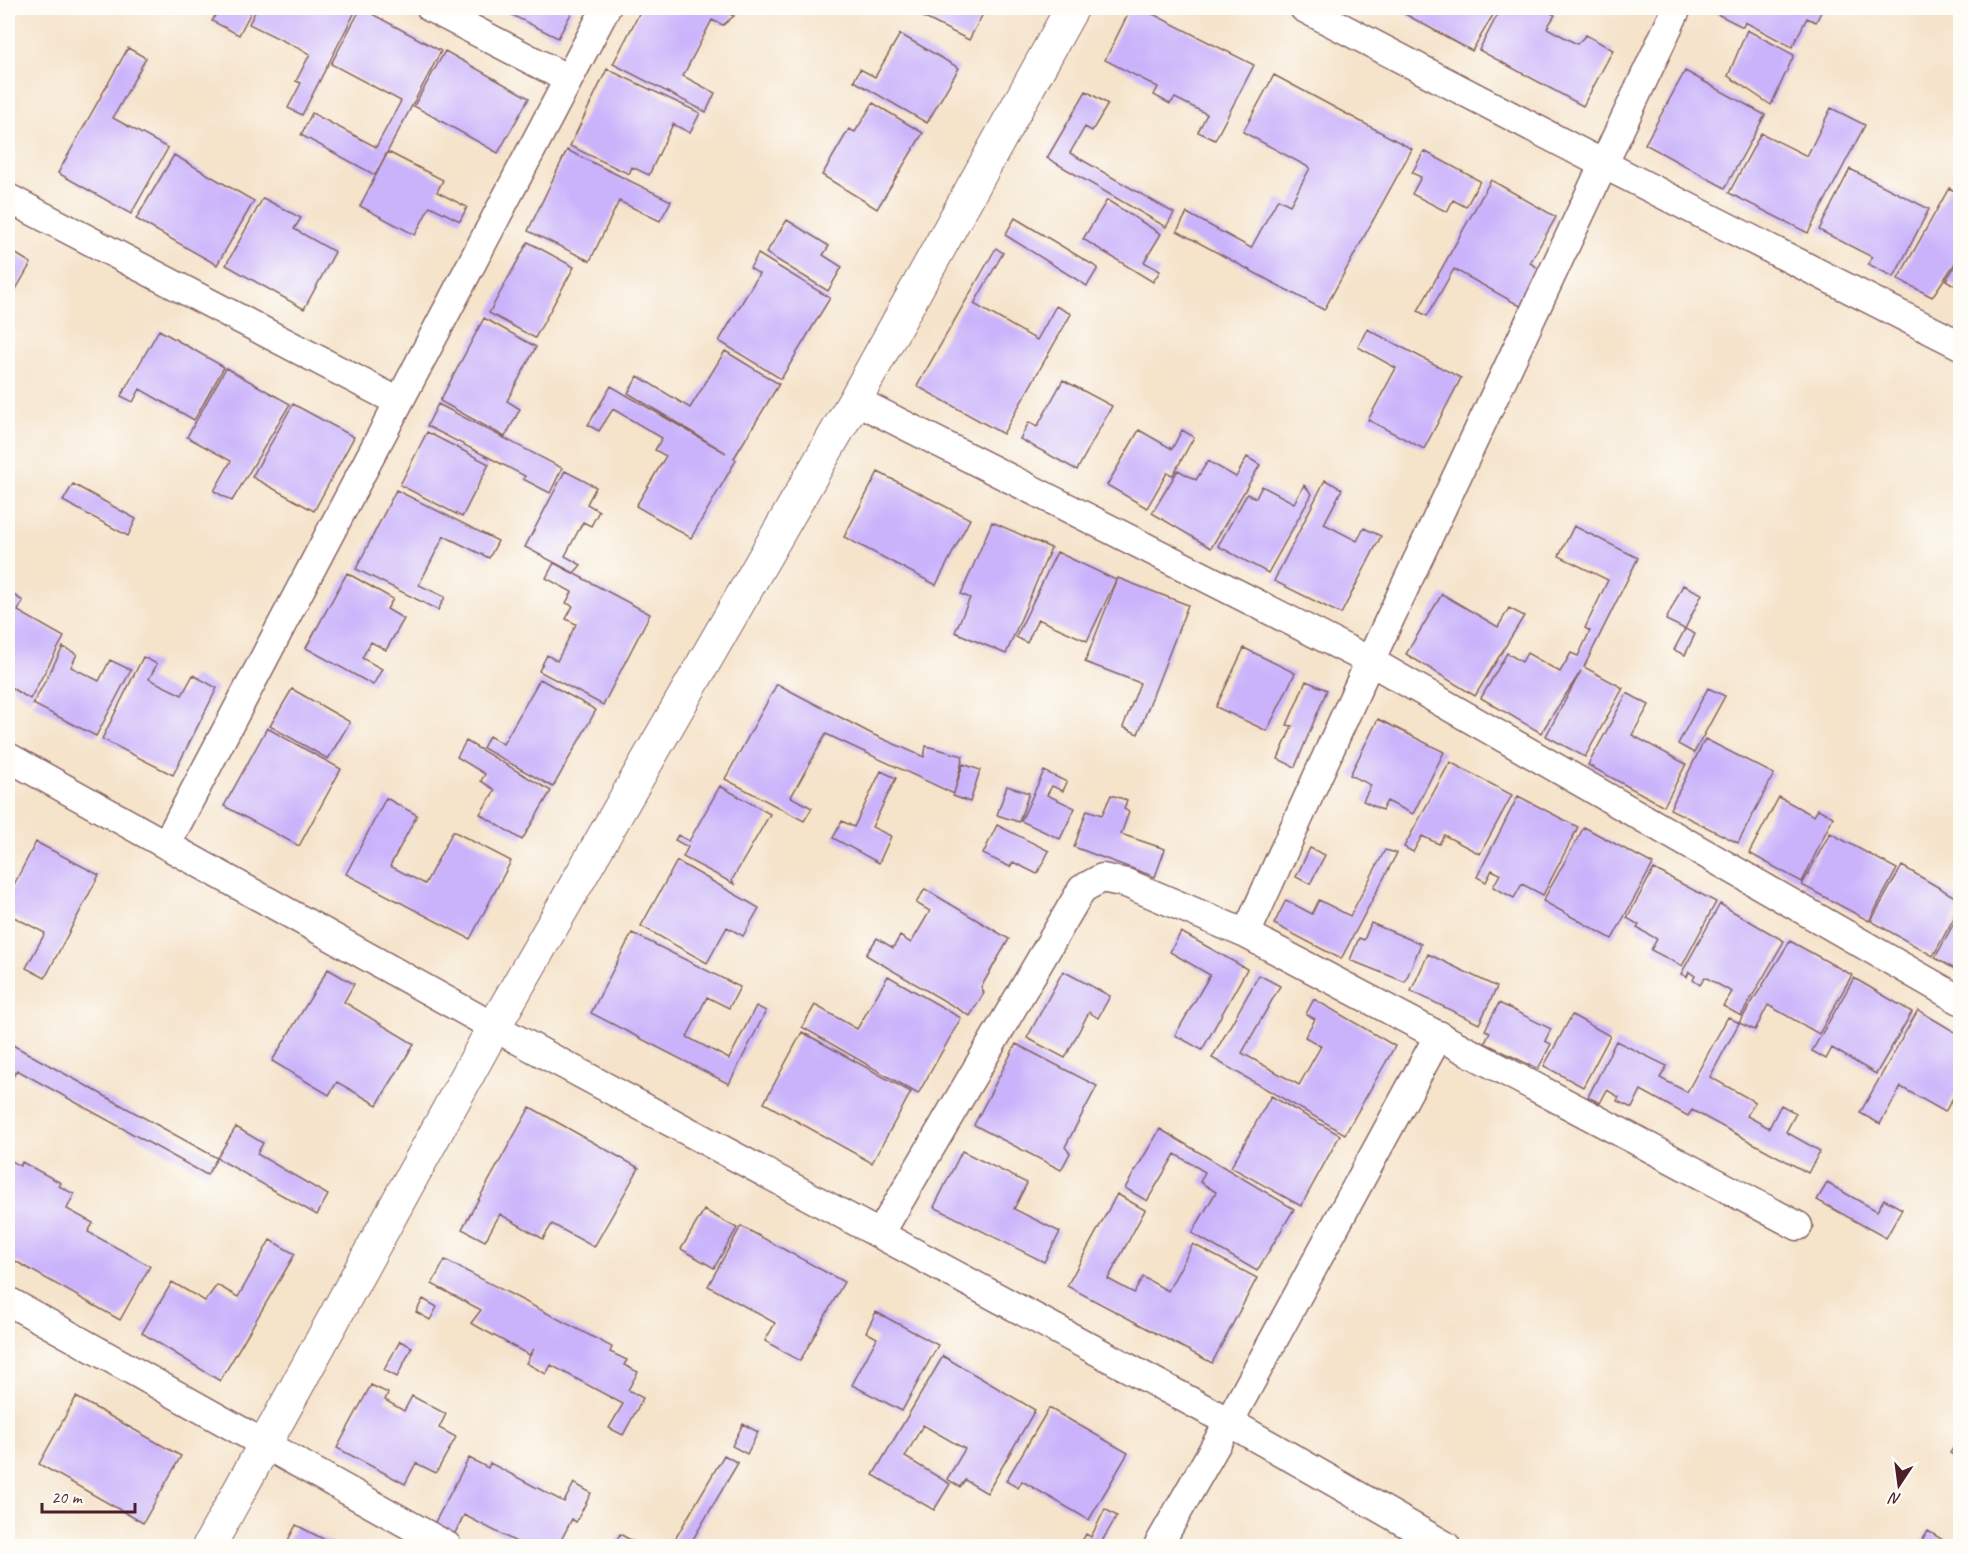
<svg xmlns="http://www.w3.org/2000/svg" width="1968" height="1554" viewBox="0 0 1968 1554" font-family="Caveat,sans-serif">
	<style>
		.building { fill: #cab3fb }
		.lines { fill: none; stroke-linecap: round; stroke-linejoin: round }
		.street-casing { stroke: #866463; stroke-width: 31 }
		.secondary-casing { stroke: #866463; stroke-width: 35 }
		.street { stroke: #fff; stroke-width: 28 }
		.secondary { stroke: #fff; stroke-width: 33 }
	</style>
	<rect width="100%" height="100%" fill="#fdfcf7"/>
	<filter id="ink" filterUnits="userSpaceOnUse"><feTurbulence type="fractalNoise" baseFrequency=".0167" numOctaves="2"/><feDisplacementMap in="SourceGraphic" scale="12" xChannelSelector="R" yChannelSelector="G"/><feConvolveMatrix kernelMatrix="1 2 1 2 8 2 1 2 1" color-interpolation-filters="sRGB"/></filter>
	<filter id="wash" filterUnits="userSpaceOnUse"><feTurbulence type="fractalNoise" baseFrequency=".008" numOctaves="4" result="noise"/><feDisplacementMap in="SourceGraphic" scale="24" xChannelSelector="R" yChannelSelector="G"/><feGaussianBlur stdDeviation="1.35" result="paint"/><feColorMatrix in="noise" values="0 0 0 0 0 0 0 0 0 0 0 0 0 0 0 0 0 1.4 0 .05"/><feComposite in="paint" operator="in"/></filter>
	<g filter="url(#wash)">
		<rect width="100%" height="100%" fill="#f5e3ca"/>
		<g id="blocks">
			<path class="building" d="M203,8H253L239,35L212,21L216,14Z
				M257,8H357L302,115L288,108L301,83L296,81L310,54L249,24Z
				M361,8L441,51L375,175L301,135L312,113L376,147L401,101L331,64Z
				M498,8H574L558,38Z
				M642,8H718L734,16L723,25L712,20L683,76L715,93L706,112L613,64Z
				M905,8H986L969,40Z
				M1131,8H1141L1254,65L1215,140L1198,132L1207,114L1175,98L1170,104L1154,95L1158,87L1105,60Z
				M1394,8H1497L1472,51Z
				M1501,8H1541L1555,15L1547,28L1577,44L1586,35L1613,50L1583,106L1479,50Z
				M1713,8H1736L1747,13L1750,8H1823L1816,22L1807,18L1792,47L1745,22L1743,27L1711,11Z
				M1747,30L1794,55L1771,105L1728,76Z
				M900,34L959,68L927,123L854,81L860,69L875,77Z
				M128,48L146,58L113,118L168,148L131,214L58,173Z
				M445,51L529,98L498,153L414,106Z
				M607,69L700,113L690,133L673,124L649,175L632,167L629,174L570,146Z
				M1685,71L1765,115L1725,188L1645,144Z
				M1274,75L1412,149L1324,310L1177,231L1187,213L1251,248L1278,199L1290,205L1310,168L1243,132Z
				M1086,91L1108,104L1092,131L1085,127L1070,153L1174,213L1166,227L1047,158Z
				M873,103L923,133L877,209L822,175L849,129L855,132Z
				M1831,108L1865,125L1808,233L1729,193L1761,133L1807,156Z
				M567,150L671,201L660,221L619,201L590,261L528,231Z
				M1424,151L1480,181L1466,207L1453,200L1447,212L1412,194L1421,177L1412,173Z
				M388,152L443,180L437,192L467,207L460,221L430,206L415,235L360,206Z
				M174,155L254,201L217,265L136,219Z
				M1850,169L1929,209L1894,277L1868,264L1872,257L1819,230Z
				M1491,180L1556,217L1530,263L1543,271L1522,307L1454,269L1427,316L1418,311Z
				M1949,188L1960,194L1958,206L1960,208V256L1932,297L1898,279Z
				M263,198L301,218L294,229L335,252L304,309L226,265Z
				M1107,200L1161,234L1144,262L1160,271L1153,282L1083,239Z
				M1015,218L1098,268L1087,286L1005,235Z
				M787,220L829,246L823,255L842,267L828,291L766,253Z
				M528,242L574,267L535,338L489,313Z
				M996,248L1003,253L974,304L1037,340L1056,306L1071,314L1003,434L917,386Z
				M8,249L31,263L8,303Z
				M758,254L830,298L781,379L719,341L759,274L750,268Z
				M1960,259V289L1946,280Z
				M484,318L536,347L507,401L520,409L505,437L440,401Z
				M1367,329L1461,378L1424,449L1368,420L1396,368L1358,347Z
				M159,330L224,367L194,420L140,389L133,402L121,396Z
				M725,351L779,384L734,458L736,460L691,538L636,506L666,456L655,450L662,438L613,409L599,431L588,425L611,386L726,453L628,393L638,376L690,408Z
				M226,368L290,404L232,501L214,491L231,461L187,437Z
				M1063,380L1112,406L1077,470L1020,439L1029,422L1037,427Z
				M293,404L354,437L314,511L252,477Z
				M438,404L562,468L550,493L523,479L525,476L427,426Z
				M1139,430L1172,449L1182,430L1194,437L1173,475L1167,473L1147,508L1107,485Z
				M427,432L489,464L462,517L400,485Z
				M1247,457L1260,465L1211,548L1152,513L1178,470L1196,480L1208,461L1236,477Z
				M565,471L596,487L587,504L599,511L591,526L583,522L565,556L581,565L574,573L525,547Z
				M878,472L970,519L936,585L844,537Z
				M1325,480L1342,489L1324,524L1357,541L1364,528L1381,536L1341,614L1274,581Z
				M73,484L136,519L128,536L63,501Z
				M1304,485L1312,494L1268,573L1218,546L1247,494L1256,498L1262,486L1294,503Z
				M396,490L498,541L489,558L444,536L419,585L445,597L438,610L356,569Z
				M992,522L1051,548L1006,654L955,632L970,598L961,594Z
				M1574,526L1638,558L1584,667L1623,688L1585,757L1546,736L1581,671L1541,733L1481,698L1507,653L1522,662L1527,653L1560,672L1571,653L1578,656L1590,631L1585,628L1608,580L1559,556Z
				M1057,552L1116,580L1087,641L1038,619L1027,643L1016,637Z
				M554,563L650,614L603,705L539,671L547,655L557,661L576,624L566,619L573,606L566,603L572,592L546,578Z
				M347,573L393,599L387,609L404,619L386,650L371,642L362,658L382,669L373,685L306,648Z
				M1118,578L1188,605L1138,734L1123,727L1140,683L1085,662Z
				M1683,585L1702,594L1685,629L1695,634L1685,655L1674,650L1685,629L1666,620Z
				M12,594L23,601L18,611L64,637L30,699L8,686V603Z
				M1442,594L1498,627L1509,608L1524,616L1475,696L1406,654Z
				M63,647L77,654L71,667L99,681L110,660L131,670L96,736L33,704Z
				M1244,648L1295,673L1267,731L1216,707Z
				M143,657L157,664L149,679L182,695L193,675L217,688L173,775L102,739Z
				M540,679L596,710L553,787L483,748L489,736L503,744Z
				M1306,681L1327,690L1295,767L1278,759L1292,726L1287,725Z
				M777,684L874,735L924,757L926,746L963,756L954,794L826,734L791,797L812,808L804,821L725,779Z
				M1708,688L1725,696L1694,753L1678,744Z
				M292,689L350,722L328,759L270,726Z
				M1627,693L1649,705L1632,735L1686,764L1664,806L1588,765Z
				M1378,719L1444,752L1413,814L1387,801L1382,810L1363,801L1371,785L1350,775Z
				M267,728L341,769L299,846L224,806Z
				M1705,739L1774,774L1738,843L1670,809Z
				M466,741L551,791L522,840L480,814L495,790L481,781L485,774L457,757Z
				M1450,762L1512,795L1480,854L1444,835L1439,844L1422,836L1413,852L1404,847Z
				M963,764L980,770L970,802L953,796Z
				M881,771L896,778L872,827L891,836L879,863L833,838L842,821L854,827Z
				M1044,771L1067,782L1063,791L1052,786L1047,795L1075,808L1060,839L1021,821Z
				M720,786L770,814L732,880L734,884L683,857L688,847L675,840L678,835L689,841Z
				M1007,786L1029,793L1019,822L997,815Z
				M1111,795L1127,800L1124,809L1129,812L1121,834L1165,849L1155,877L1074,847L1087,810L1102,815Z
				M1518,796L1578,827L1543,895L1522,884L1514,898L1493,887L1500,874L1492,870L1486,882L1477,877Z
				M1779,797L1814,816L1818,809L1833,817L1802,882L1749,853Z
				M386,798L417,815L390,866L425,884L453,831L511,861L470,939L346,874Z
				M997,825L1049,851L1037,874L1013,862L1010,867L983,854Z
				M1584,827L1653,864L1612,939L1543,901Z
				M1830,833L1897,869L1869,921L1802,885Z
				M36,842L99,875L45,978L26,968L45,933L8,914V896Z
				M1310,848L1325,855L1310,884L1296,877Z
				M1385,850L1397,853L1341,959L1274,924L1286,900L1312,914L1319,900L1350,916Z
				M677,861L759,908L743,936L727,927L707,963L641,926Z
				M1902,866L1960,900V907L1933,956L1871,921Z
				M1654,869L1716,902L1682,966L1651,950L1657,939L1637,928L1639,925L1627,918Z
				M925,889L1009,939L981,987L984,993L970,1016L866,955L877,938L893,948L900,936L911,943L930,911L916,903Z
				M1720,904L1784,941L1741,1016L1723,1006L1732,992L1705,977L1700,985L1693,980L1695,976L1689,972L1687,977L1681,974Z
				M1960,912V972L1935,958Z
				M1371,923L1421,944L1405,982L1350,960L1359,938L1364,940Z
				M1181,932L1247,969L1202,1050L1175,1035L1210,975L1170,952Z
				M632,933L740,987L729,1008L707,997L687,1037L729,1059L756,1006L766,1011L729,1084L591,1013Z
				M1790,941L1852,975L1819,1034L1768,1005L1755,1030L1739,1023Z
				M1428,954L1497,987L1479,1024L1411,991Z
				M328,969L354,984L344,1002L414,1044L377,1105L337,1082L329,1095L272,1061Z
				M1063,971L1110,996L1098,1018L1089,1012L1065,1058L1027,1038Z
				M1259,975L1280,986L1242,1053L1299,1085L1321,1046L1305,1037L1315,1019L1306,1014L1314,999L1395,1046L1345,1134L1212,1058Z
				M888,976L961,1018L918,1094L802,1027L815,1005L857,1029Z
				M1854,978L1912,1012L1876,1074L1832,1048L1826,1059L1812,1051Z
				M1499,1003L1551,1029L1545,1041L1551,1044L1538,1069L1485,1043L1490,1032L1485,1030Z
				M1918,1010L1960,1035V1085L1945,1112L1901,1087L1880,1124L1860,1113Z
				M1572,1015L1610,1036L1583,1087L1544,1066Z
				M1728,1017L1739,1023L1710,1077L1755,1102L1747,1116L1769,1128L1781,1105L1796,1113L1786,1132L1820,1151L1808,1173L1692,1110L1688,1116L1641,1090L1632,1108L1617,1101L1619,1097L1607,1090L1600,1103L1588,1097L1616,1041L1667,1066L1660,1078L1687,1092Z
				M802,1032L911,1092L872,1163L764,1103Z
				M9,1043L217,1158L207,1175L17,1070L12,1078L8,1075Z
				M1016,1044L1097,1086L1065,1147L1070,1153L1061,1170L974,1125Z
				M1271,1096L1340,1135L1301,1206L1231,1167Z
				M530,1107L639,1168L594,1247L552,1224L543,1239L500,1214L485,1241L462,1229Z
				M236,1127L263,1143L257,1154L328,1195L317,1215L217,1158Z
				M1160,1129L1294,1209L1257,1271L1192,1233L1216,1192L1200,1182L1205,1172L1175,1154L1147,1201L1125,1188Z
				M962,1151L1027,1183L1014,1209L1060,1232L1044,1262L934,1207Z
				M8,1159L20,1166L22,1162L61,1183L59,1186L74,1194L67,1209L93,1223L88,1232L150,1266L120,1320L8,1257Z
				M1827,1183L1877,1211L1884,1199L1902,1209L1886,1238L1817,1200Z
				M1117,1194L1145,1210L1108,1279L1134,1293L1143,1277L1168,1291L1193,1244L1257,1278L1212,1363L1067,1286Z
				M704,1210L737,1228L714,1268L681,1249Z
				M741,1226L844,1282L800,1361L765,1341L775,1323L708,1286Z
				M270,1240L295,1254L220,1381L142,1333L172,1282L205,1301L217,1285L238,1297Z
				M445,1260L612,1347L610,1352L627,1360L624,1365L638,1372L628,1390L643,1398L623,1435L609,1428L623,1404L551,1365L546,1374L526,1363L534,1349L529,1355L471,1323L481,1310L432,1284Z
				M423,1299L437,1307L430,1320L416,1312Z
				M876,1312L938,1345L902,1411L852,1385L877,1338L866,1332Z
				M400,1341L412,1347L397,1377L384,1370Z
				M943,1356L1035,1410L987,1493L965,1480L960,1487L947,1479L965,1449L923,1425L905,1457L950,1484L934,1510L873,1475Z
				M371,1385L388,1393L385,1400L404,1411L412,1396L446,1414L439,1428L456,1437L436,1473L416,1463L405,1484L337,1448Z
				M76,1397L181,1456L143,1523L39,1464Z
				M1049,1408L1128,1453L1089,1520L1022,1481L1018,1488L1006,1481Z
				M743,1424L758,1432L747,1454L732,1446Z
				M1960,1437V1459L1950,1453Z
				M724,1455L738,1463L689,1546H671Z
				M469,1458L488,1468L490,1463L564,1502L574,1483L591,1493L576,1522L572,1519L558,1546H524L464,1515L453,1537L433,1526Z
				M1105,1509L1117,1516L1099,1546H1079L1086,1534L1091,1537Z
				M296,1525L337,1546H285Z
				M1928,1531L1943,1540L1939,1546H1919Z
				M620,1534L641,1546H613Z"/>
		</g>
	</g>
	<g filter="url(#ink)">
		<use href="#blocks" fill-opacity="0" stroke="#866463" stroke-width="1.5"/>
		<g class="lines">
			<g class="street-casing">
				<path id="street" d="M431,8L568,79
					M1304,8L1605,165L1960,345
					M8,198L399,402
					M855,400L1370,661L1960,1000
					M8,757L494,1027L1229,1422L1446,1546
					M166,845L606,8
					M1246,934L1370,661L1677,8
					M880,1234L1082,889L1102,878L1126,883L1246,934L1798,1226
					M8,1301L447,1546
					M1158,1546L1229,1422L1439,1035"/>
			</g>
			<g class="secondary-casing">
				<path id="secondary" d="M209,1546L494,1027L855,400L1072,8"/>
			</g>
			<use href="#street" class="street"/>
			<use href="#secondary" class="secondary"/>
		</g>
	</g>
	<rect width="1968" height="1554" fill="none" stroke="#fdfcf7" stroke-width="30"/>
	<g transform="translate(1899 1485) rotate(193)" stroke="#fdfcf7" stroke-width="4.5" paint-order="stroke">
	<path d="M0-4.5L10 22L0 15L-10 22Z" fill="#4a1f2b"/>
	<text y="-9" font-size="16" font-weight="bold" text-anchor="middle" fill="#4a1f2b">N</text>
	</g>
	<path d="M42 1503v9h93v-9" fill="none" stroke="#4a1f2b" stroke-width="3"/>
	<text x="51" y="1503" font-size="18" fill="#4a1f2b" stroke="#fdfcf7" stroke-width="4.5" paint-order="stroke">20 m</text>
</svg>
